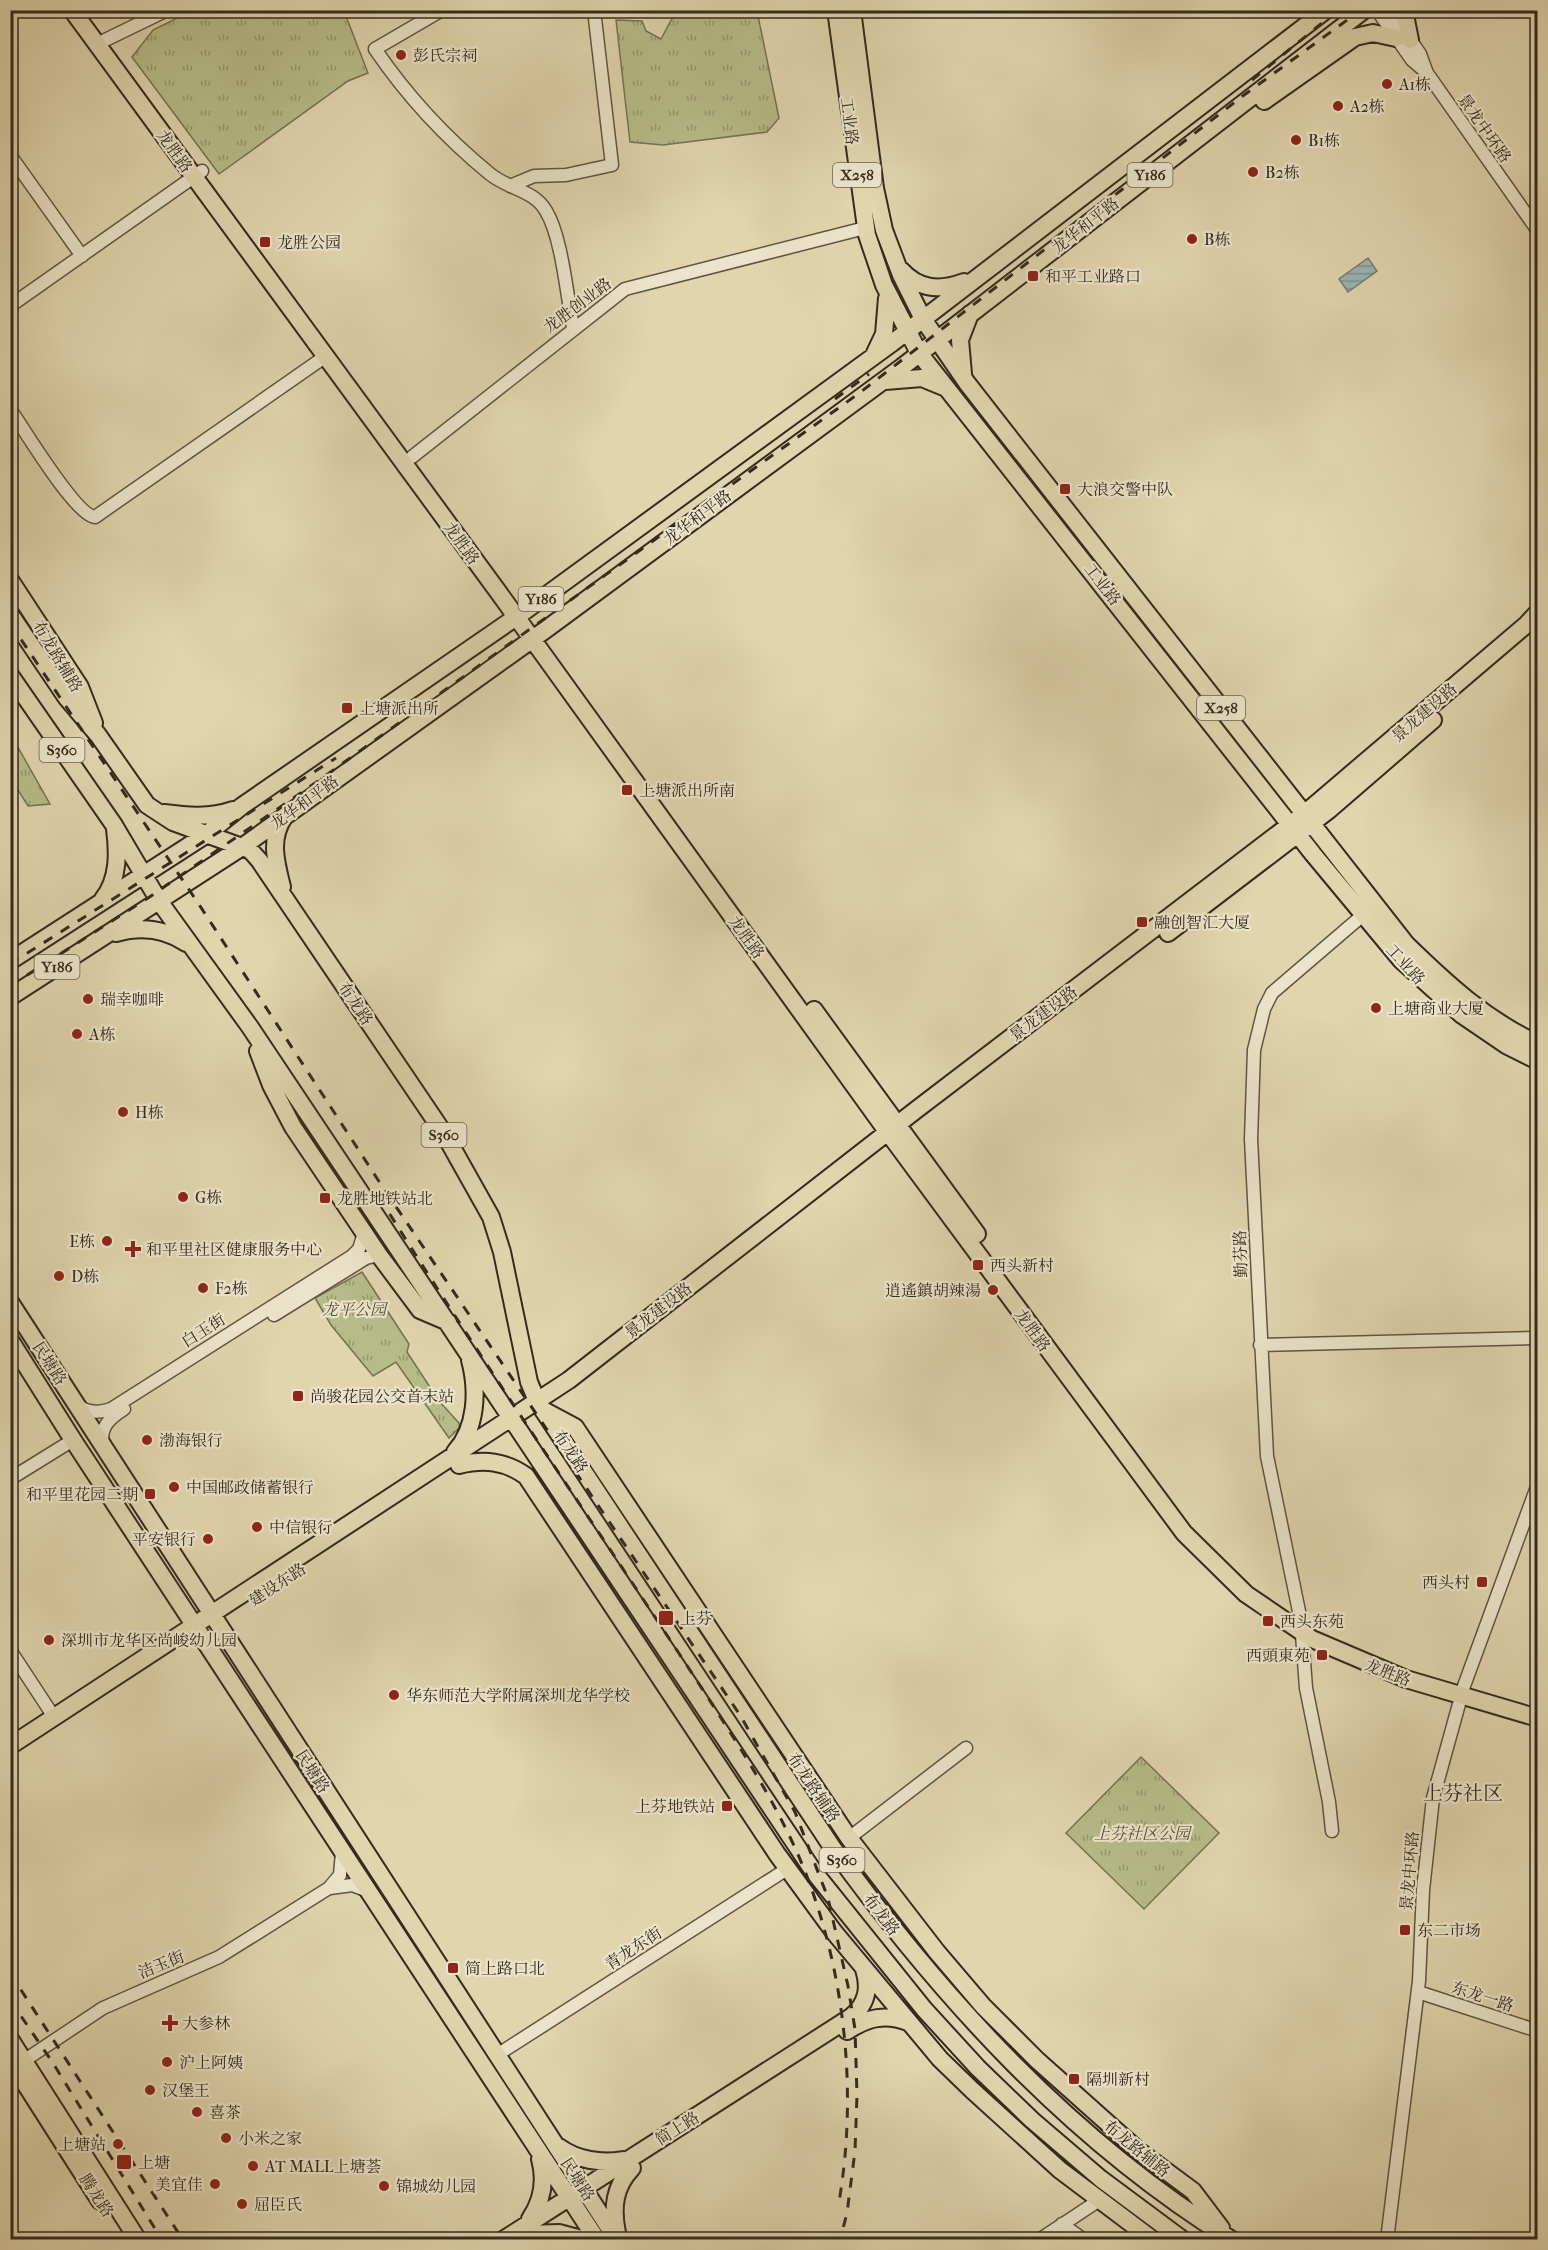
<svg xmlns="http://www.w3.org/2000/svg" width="1548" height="2250" viewBox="0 0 1548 2250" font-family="'IM FELL French Canon','Noto Serif SC',serif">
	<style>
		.grass { fill: url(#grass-tufts); stroke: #757354; stroke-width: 1.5 }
		.water { fill: url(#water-rules); stroke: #717e7a; stroke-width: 1.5 }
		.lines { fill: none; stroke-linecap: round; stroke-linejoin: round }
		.minor-casing { stroke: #5f5543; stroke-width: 15 }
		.major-casing { stroke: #342a1f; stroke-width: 20 }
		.minor { stroke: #ece4ca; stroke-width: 12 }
		.major { stroke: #e1d5ae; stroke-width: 16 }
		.rail { stroke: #342a1f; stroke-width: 3; stroke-dasharray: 10 10; stroke-linecap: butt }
		.poi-dot { fill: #8f2418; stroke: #ece4ca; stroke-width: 2 }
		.labels { text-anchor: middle; stroke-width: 4.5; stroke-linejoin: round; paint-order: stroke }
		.shield { fill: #ece4ca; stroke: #6b6252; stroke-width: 1.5 }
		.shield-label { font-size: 15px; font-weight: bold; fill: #342a1f }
		.poi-label { font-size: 16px; fill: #342a1f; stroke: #ece4ca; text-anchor: start }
		.street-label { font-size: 16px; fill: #342a1f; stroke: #ece4ca }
		.park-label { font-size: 16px; font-style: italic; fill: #544e39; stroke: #ece4ca }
		.quarter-label { font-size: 20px; fill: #342a1f; stroke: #ece4ca }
	</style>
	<defs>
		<pattern id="grass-tufts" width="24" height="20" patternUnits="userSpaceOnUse" patternTransform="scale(1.5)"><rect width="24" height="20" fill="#b6bc88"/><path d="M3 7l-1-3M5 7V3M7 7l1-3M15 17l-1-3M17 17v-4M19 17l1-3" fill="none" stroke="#95996f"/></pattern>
		<pattern id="water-rules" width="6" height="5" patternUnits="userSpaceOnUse" patternTransform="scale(1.5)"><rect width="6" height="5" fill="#9ab6b6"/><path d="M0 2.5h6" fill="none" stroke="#7e9493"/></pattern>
	</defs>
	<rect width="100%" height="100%" fill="#e1d5ae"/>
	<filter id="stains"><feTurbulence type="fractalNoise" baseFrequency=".00333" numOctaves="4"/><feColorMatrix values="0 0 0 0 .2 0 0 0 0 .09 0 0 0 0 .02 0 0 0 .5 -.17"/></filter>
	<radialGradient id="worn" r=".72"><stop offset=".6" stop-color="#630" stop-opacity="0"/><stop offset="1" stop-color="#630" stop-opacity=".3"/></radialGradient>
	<path class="grass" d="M193,10L344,11L368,73L348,81L219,174L132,57L153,30Z
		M676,11H757L779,118L767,132L663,145L630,142L616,20L642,21L646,31L661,39Z
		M11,735L50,804L28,806L11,779Z
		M362,1272L409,1344L407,1352L439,1401L459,1423V1428L449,1438L396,1362L373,1376L331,1325L315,1298Z
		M1141,1757L1219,1833L1144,1909L1066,1833Z"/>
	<path class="water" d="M1368,258L1377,271L1348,292L1339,279Z"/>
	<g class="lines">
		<g class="minor-casing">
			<path id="minor" d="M442,10L375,49C407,96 446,138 490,174C508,189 534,190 546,211C562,237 567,297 573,327
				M1377,10L1412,60L1426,72
				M1390,10L1420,54L1427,73L1538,231
				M97,44L167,10
				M10,155L82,256
				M510,186L534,176L566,175L612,165L594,10
				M10,306L202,171
				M10,409C24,429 75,515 95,517L326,356
				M412,457L625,289L865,228
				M274,1315L366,1258L379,1255
				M1260,1345L1538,1338
				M78,1405C86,1413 100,1413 111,1409L352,1256L359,1249L364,1233
				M103,1445C99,1427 110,1418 124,1409
				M10,1479L73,1440
				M10,1650L54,1717
				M1332,1831L1329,1802L1306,1688L1301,1621L1267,1456L1251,1139L1254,1050L1264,1009L1272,993L1363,915
				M849,1838L966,1748
				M330,1888L352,1885L368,1891
				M1418,1992L1538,2031
				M497,2055L787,1869
				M20,2067L25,2060L103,2008L219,1957L329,1888L340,1875L342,1852
				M1062,2224L1084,2240
				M1039,2240L1098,2201
				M1387,2240L1419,1981L1423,1890L1433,1798L1464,1686L1538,1484"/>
		</g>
		<g class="major-casing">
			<path id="major" d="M72,10L499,593L881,1123L1184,1533L1246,1594L1312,1639L1406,1679L1538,1718
				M836,10L867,235L884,285L919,353L1313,854L1401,960L1462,1015L1506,1045L1538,1061
				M852,10L875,188L884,230L901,275L923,319L967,383L1406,944C1447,984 1486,1020 1538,1044
				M1404,10L1410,40
				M1264,101L1355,37L1373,33L1396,38
				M901,270C919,290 940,291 964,282
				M875,353L884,334L887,298
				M963,374L960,340L970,314
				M885,381L922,378L944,387
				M10,580L80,687L94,723
				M10,614L66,697L98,735L147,805L173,822L250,850L259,860L445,1135L491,1217L502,1252L529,1382L537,1401L832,1847C943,2000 1071,2140 1232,2240
				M10,675L114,825L159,901L250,1027L814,1872L924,2009L978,2068L1032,2120L1101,2179L1183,2240
				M164,813C187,816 210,818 233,810
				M282,887C276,863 269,839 284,817
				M103,899C119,879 118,852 115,829
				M116,933C141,926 164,928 186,943
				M1168,933L1329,810L1433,720
				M10,961L207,834L242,806L522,613L892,343L1326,10
				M10,997L242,847L541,633L902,367L1364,10
				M814,1010L977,1234
				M258,1051L271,1085L293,1127L379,1255L420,1310L448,1322
				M10,1302L617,2240
				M10,1340L73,1440L597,2240
				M545,1411L575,1427L849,1838L937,1952L983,2006L1037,2060L1139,2151L1193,2191L1221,2228
				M455,1452C477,1428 478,1390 470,1360
				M459,1465C484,1459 505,1461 526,1476L777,1854L834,1932L940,2059L972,2090L1060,2170L1153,2240
				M10,1746L569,1380L916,1110L1304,814L1527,624L1538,612
				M847,2031C867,2018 885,2013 908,2022
				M10,2039L138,2240
				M10,2060L100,2201
				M559,2147C577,2160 601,2164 623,2160
				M530,2219C543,2200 546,2181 540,2159
				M617,2233C612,2208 614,2187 632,2168
				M529,2234L559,2233L585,2240
				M503,2240L851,2017C867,2004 870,1988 864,1969"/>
		</g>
		<use href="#minor" class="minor"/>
		<use href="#major" class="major"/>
		<path class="rail" d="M1252,80L1338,10
			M835,399L869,374
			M10,623L200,906L382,1186L740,1715L795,1812L828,1898L848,1986L855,2029L857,2095L855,2151L847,2213L840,2240
			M10,964L336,758
			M10,986L148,898L318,781L858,394L1244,95L1361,10
			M379,1197C453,1315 530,1430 607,1545C643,1599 679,1653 714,1707C749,1762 786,1819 809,1882C846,1981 857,2097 839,2202
			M10,1973L183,2240
			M10,2000L53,2063L162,2240"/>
	</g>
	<g class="poi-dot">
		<circle cx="401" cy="55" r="6"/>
		<circle cx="1387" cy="84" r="6"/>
		<circle cx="1338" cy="106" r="6"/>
		<circle cx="1296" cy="140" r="6"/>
		<circle cx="1253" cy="172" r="6"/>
		<circle cx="1192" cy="239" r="6"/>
		<rect x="259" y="236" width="12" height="12" rx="3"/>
		<rect x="1027" y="270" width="12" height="12" rx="3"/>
		<rect x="1059" y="483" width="12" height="12" rx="3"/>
		<rect x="341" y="702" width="12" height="12" rx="3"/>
		<rect x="621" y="784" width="12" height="12" rx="3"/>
		<rect x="1136" y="916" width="12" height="12" rx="3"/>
		<circle cx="88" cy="999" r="6"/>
		<circle cx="1376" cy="1008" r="6"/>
		<circle cx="77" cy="1034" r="6"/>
		<circle cx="123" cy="1112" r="6"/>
		<circle cx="183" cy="1197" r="6"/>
		<rect x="319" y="1192" width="12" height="12" rx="3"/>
		<circle cx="107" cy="1241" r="6"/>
		<path d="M130 1240h6v6h6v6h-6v6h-6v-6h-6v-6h6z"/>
		<rect x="972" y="1259" width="12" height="12" rx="3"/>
		<circle cx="59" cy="1276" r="6"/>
		<circle cx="203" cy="1288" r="6"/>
		<circle cx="993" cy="1290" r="6"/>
		<rect x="292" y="1390" width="12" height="12" rx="3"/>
		<circle cx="147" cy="1440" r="6"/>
		<circle cx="174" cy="1487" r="6"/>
		<rect x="144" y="1488" width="12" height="12" rx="3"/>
		<circle cx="257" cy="1527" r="6"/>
		<circle cx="208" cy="1539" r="6"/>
		<rect x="1476" y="1576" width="12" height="12" rx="3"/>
		<rect x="658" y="1610" width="16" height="16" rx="3"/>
		<rect x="1262" y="1615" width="12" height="12" rx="3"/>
		<circle cx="49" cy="1640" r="6"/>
		<rect x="1316" y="1649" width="12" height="12" rx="3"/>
		<circle cx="394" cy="1695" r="6"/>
		<rect x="721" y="1800" width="12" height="12" rx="3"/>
		<rect x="1399" y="1924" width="12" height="12" rx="3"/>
		<rect x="447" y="1962" width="12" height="12" rx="3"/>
		<path d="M167 2014h6v6h6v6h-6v6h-6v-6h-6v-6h6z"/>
		<circle cx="167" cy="2062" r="6"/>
		<rect x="1068" y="2073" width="12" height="12" rx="3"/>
		<circle cx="150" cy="2090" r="6"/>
		<circle cx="197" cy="2112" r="6"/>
		<circle cx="226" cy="2138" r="6"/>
		<circle cx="118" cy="2144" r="6"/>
		<rect x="116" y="2154" width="16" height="16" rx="3"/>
		<circle cx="253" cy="2166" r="6"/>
		<circle cx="215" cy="2184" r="6"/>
		<circle cx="384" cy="2186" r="6"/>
		<circle cx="242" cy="2204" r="6"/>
	</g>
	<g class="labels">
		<g class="shield">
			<rect x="833" y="163" width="48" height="24" rx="4.5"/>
			<rect x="1127.5" y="163" width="45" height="24" rx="4.5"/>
			<rect x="518.5" y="587" width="45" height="24" rx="4.5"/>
			<rect x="1197" y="696" width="48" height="24" rx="4.5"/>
			<rect x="39.5" y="738" width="45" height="24" rx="4.5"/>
			<rect x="34.5" y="955" width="45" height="24" rx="4.5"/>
			<rect x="421.5" y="1123" width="45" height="24" rx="4.5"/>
			<rect x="819.5" y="1848" width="45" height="24" rx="4.5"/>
		</g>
		<g class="shield-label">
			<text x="857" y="180">X258</text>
			<text x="1150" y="180">Y186</text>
			<text x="541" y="604">Y186</text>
			<text x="1221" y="713">X258</text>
			<text x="62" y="755">S360</text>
			<text x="57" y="972">Y186</text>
			<text x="444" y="1140">S360</text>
			<text x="842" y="1865">S360</text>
		</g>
		<g class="poi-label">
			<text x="413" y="61">彭氏宗祠</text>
			<text x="1399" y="90">A1栋</text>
			<text x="1350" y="112">A2栋</text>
			<text x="1308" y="146">B1栋</text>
			<text x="1265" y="178">B2栋</text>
			<text x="1204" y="245">B栋</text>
			<text x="277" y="248">龙胜公园</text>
			<text x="1045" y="282">和平工业路口</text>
			<text x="1077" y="495">大浪交警中队</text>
			<text x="359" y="714">上塘派出所</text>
			<text x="639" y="796">上塘派出所南</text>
			<text x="1154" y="928">融创智汇大厦</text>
			<text x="100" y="1005">瑞幸咖啡</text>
			<text x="1388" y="1014">上塘商业大厦</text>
			<text x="89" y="1040">A栋</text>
			<text x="135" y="1118">H栋</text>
			<text x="195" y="1203">G栋</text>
			<text x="337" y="1204">龙胜地铁站北</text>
			<text x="95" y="1247" text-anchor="end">E栋</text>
			<text x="146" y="1255">和平里社区健康服务中心</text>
			<text x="990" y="1271">西头新村</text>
			<text x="71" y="1282">D栋</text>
			<text x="215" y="1294">F2栋</text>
			<text x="981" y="1296" text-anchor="end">逍遙鎮胡辣湯</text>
			<text x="310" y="1402">尚骏花园公交首末站</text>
			<text x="159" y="1446">渤海银行</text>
			<text x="186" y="1493">中国邮政储蓄银行</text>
			<text x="138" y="1500" text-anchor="end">和平里花园二期</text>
			<text x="269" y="1533">中信银行</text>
			<text x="196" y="1545" text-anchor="end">平安银行</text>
			<text x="1470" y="1588" text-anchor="end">西头村</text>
			<text x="680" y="1624">上芬</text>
			<text x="1280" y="1627">西头东苑</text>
			<text x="61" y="1646">深圳市龙华区尚峻幼儿园</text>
			<text x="1310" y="1661" text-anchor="end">西頭東苑</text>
			<text x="406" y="1701">华东师范大学附属深圳龙华学校</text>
			<text x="715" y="1812" text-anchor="end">上芬地铁站</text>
			<text x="1417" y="1936">东二市场</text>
			<text x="465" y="1974">简上路口北</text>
			<text x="182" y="2029">大参林</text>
			<text x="179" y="2068">沪上阿姨</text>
			<text x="1086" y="2085">隔圳新村</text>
			<text x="162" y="2096">汉堡王</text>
			<text x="209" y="2118">喜茶</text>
			<text x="238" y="2144">小米之家</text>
			<text x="106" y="2150" text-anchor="end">上塘站</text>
			<text x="138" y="2168">上塘</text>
			<text x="265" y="2172">AT MALL上塘荟</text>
			<text x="203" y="2190" text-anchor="end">美宜佳</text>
			<text x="396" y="2192">锦城幼儿园</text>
			<text x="254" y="2210">屈臣氏</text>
		</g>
		<g class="street-label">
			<text transform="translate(850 121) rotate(83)" y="6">工业路</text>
			<text transform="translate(1485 128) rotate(55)" y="6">景龙中环路</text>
			<text transform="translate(175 151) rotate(54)" y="6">龙胜路</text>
			<text transform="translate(1085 225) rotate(-38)" y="6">龙华和平路</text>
			<text transform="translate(577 305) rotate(-37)" y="6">龙胜创业路</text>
			<text transform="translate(697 517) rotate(-37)" y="6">龙华和平路</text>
			<text transform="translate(462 543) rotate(54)" y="6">龙胜路</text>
			<text transform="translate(1103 584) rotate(52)" y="6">工业路</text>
			<text transform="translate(58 656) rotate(59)" y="6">布龙路辅路</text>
			<text transform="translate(1424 712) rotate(-41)" y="6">景龙建设路</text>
			<text transform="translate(304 802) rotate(-36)" y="6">龙华和平路</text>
			<text transform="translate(747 937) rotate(54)" y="6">龙胜路</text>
			<text transform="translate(1406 964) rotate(47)" y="6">工业路</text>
			<text transform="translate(356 1003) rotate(56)" y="6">布龙路</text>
			<text transform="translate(1043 1013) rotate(-37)" y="6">景龙建设路</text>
			<text transform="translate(1240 1254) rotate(-92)" y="6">勤芬路</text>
			<text transform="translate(658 1310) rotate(-38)" y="6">景龙建设路</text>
			<text transform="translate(203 1330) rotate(-32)" y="6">白玉街</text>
			<text transform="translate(1033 1330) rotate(54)" y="6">龙胜路</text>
			<text transform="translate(50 1363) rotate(57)" y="6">民塘路</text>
			<text transform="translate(571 1451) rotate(56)" y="6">布龙路</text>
			<text transform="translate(277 1584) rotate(-33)" y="6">建设东路</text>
			<text transform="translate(1388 1672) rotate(21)" y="6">龙胜路</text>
			<text transform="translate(313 1771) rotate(57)" y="6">民塘路</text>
			<text transform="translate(814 1787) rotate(56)" y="6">布龙路辅路</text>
			<text transform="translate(1409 1871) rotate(-85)" y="6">景龙中环路</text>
			<text transform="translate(882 1914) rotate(53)" y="6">布龙路</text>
			<text transform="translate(633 1948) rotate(-33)" y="6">青龙东街</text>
			<text transform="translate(161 1964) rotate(-22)" y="6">洁玉街</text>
			<text transform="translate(1483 1996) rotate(18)" y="6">东龙一路</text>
			<text transform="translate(677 2128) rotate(-32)" y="6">简上路</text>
			<text transform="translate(1137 2148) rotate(39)" y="6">布龙路辅路</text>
			<text transform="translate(578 2179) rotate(57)" y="6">民塘路</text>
			<text transform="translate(97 2195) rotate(57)" y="6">腾龙路</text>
		</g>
		<g class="park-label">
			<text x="354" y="1315">龙平公园</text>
			<text x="1142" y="1839">上芬社区公园</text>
		</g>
		<g class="quarter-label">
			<text x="1463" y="1800">上芬社区</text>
		</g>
	</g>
	<rect width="1548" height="2250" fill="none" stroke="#e1d5ae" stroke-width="36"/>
	<rect x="12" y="12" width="1524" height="2226" fill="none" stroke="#342a1f" stroke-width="3"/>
	<rect x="18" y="18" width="1512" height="2214" fill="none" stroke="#342a1f" stroke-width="1.5"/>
	<rect width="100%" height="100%" filter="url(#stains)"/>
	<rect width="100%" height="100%" fill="url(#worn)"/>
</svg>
